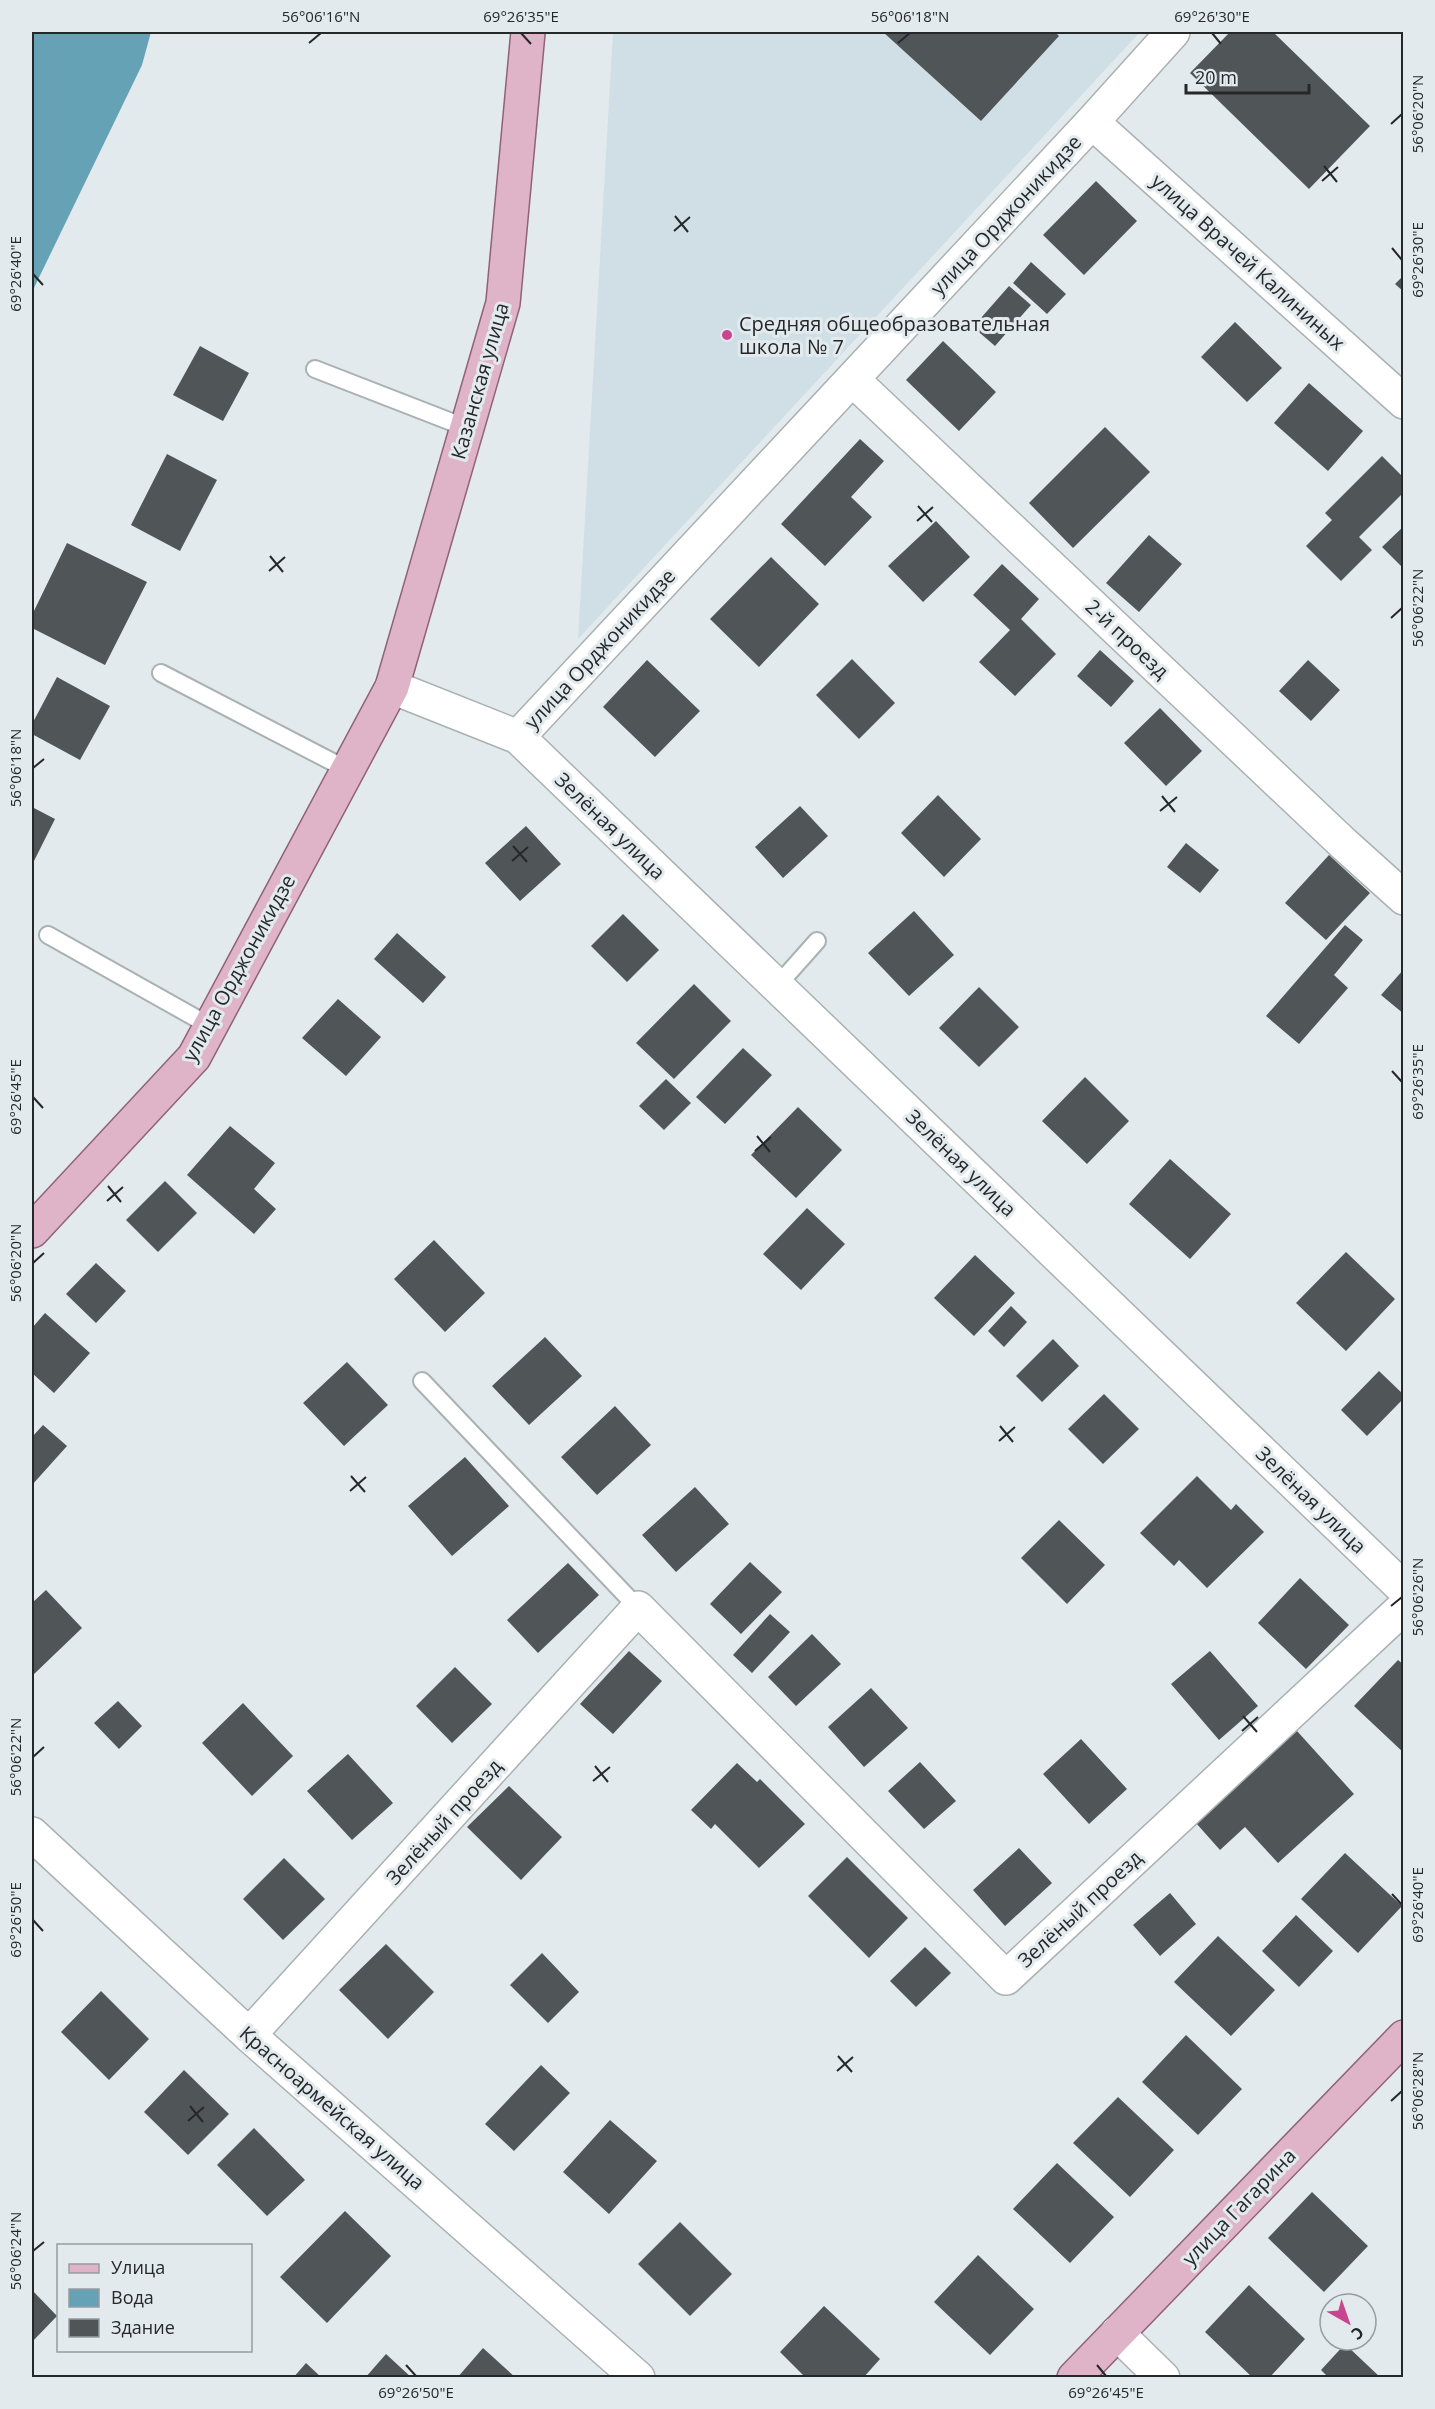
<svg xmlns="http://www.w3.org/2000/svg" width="1435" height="2409" viewBox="0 0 1435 2409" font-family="'Open Sans',sans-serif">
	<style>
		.built { fill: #cfdfe5 }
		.water { fill: #65a2b6 }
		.building { fill: #505658 }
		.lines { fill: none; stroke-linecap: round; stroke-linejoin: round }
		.lane-casing { stroke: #aab1b3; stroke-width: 20 }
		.street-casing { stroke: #aab1b3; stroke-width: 36 }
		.primary-casing { stroke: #90627a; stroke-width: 36 }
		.lane { stroke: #fff; stroke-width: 16 }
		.street { stroke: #fff; stroke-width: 33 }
		.primary { stroke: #dfb4c9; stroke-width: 33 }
		.ticks { fill: none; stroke: #252829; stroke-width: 2 }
		.poi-dot { fill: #c8468e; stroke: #e3eaed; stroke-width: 2 }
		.labels { text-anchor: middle; stroke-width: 6; stroke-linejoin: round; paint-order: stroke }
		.street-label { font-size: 20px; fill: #252829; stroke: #e3eaed }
		.poi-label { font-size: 20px; fill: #252829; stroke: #e3eaed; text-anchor: start }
		.neatline { fill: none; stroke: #252829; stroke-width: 2 }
		.ticks-label { font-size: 15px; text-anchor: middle; fill: #252829 }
	</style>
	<rect width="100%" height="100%" fill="#e3eaed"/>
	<path class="built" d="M613,32H1140L578,639Z"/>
	<path class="water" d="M32,32H151L142,65L32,292Z"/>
	<path class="building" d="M883,32H1055L1059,36L981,121Z
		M1230,32H1273L1370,126L1309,189L1190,73Z
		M1096,181L1137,221L1084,275L1043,235Z
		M1031,262L1066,294L1047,314L1013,283Z
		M1404,275V292L1395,284Z
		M1009,286L1031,305L995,346L973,327Z
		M1235,322L1282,368L1247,402L1201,357Z
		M943,341L996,392L959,431L906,380Z
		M200,346L249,373L223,421L173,395Z
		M1309,383L1363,431L1328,471L1274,423Z
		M1105,427L1150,472L1073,548L1029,503Z
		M860,439L884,461L851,497L872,517L825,566L781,524Z
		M167,454L217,480L180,551L131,525Z
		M1382,456L1404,478V492L1359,537L1372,550L1341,581L1306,546L1332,520L1325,513Z
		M936,521L970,557L923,602L888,566Z
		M1404,526V569L1382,547Z
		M1149,535L1182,564L1139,612L1106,583Z
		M67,543L147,582L105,665L32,628V615Z
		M771,557L819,604L759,667L710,619Z
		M1002,564L1039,599L1021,619L1056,654L1015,696L979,662L1010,630L973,595Z
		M1100,650L1134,681L1111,707L1077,676Z
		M852,659L895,703L859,739L816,695Z
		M647,660L700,711L655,757L603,707Z
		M1308,660L1340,690L1311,721L1279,691Z
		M57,677L110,706L80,760L32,734V724Z
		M1160,708L1202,751L1166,786L1124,743Z
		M938,795L981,839L944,877L901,833Z
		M800,806L828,836L783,878L755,847Z
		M32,807L55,819L32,865Z
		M526,826L561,864L520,901L485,863Z
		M1186,843L1219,870L1200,893L1167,867Z
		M1329,855L1370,893L1326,940L1285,903Z
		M914,911L954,955L909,996L868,953Z
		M623,914L659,950L627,982L591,946Z
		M1345,925L1363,940L1334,975L1348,988L1299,1044L1266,1016Z
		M397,933L446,977L423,1003L374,959Z
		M1404,969V1014L1381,995Z
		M694,984L731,1021L674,1079L636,1043Z
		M979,987L1019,1027L979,1067L939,1028Z
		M338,999L381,1037L346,1076L302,1038Z
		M743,1048L772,1075L725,1124L696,1097Z
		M1085,1077L1129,1121L1087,1164L1042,1121Z
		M666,1079L691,1103L664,1130L639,1106Z
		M798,1107L842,1150L796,1198L751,1155Z
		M230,1126L275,1163L254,1189L276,1209L254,1234L187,1175Z
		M1170,1159L1231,1214L1190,1259L1129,1204Z
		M165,1181L197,1213L158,1252L126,1220Z
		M807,1208L845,1244L801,1290L763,1254Z
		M434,1240L485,1293L445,1332L394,1279Z
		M1346,1252L1395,1299L1346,1351L1296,1303Z
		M975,1255L1015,1293L974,1336L934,1298Z
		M96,1263L126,1291L96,1323L66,1294Z
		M1011,1306L1027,1322L1004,1347L988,1331Z
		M45,1313L90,1353L54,1393L32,1373V1328Z
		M545,1337L582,1376L529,1425L492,1386Z
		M1053,1339L1079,1366L1042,1402L1016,1376Z
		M347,1362L388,1405L344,1446L303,1403Z
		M1379,1371L1404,1395V1398L1367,1436L1341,1410Z
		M1104,1394L1139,1429L1103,1464L1068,1429Z
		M615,1406L651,1445L597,1495L561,1457Z
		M43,1425L67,1446L32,1485V1437Z
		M465,1457L509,1506L452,1556L408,1506Z
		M1197,1476L1231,1510L1236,1504L1264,1532L1207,1588L1179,1560L1174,1566L1140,1533Z
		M695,1487L729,1524L676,1572L642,1535Z
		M1059,1520L1105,1565L1067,1604L1021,1558Z
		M750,1562L782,1592L741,1634L710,1604Z
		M568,1563L599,1595L538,1653L507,1620Z
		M1300,1578L1349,1625L1306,1669L1258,1623Z
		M46,1590L82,1628L32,1676V1603Z
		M770,1614L790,1632L752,1673L733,1655Z
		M812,1634L841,1664L796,1706L768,1677Z
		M629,1651L662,1681L613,1734L580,1704Z
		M1210,1651L1258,1706L1219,1740L1171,1684Z
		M1398,1660L1404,1665V1753L1354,1706Z
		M455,1667L492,1704L452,1743L416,1706Z
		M871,1688L908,1728L864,1767L828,1727Z
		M118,1701L142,1726L119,1749L94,1723Z
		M243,1703L293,1756L252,1796L202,1743Z
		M1297,1731L1354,1794L1278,1863L1245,1827L1220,1850L1196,1823Z
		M1081,1739L1127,1789L1089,1824L1043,1774Z
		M348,1754L393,1803L352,1840L307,1791Z
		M920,1762L956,1801L924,1829L888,1791Z
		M737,1763L757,1782L760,1779L805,1824L759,1868L715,1824L711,1829L691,1810Z
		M509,1786L562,1837L521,1880L467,1827Z
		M1019,1848L1052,1883L1005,1926L973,1890Z
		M1345,1853L1402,1906L1358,1953L1301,1899Z
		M847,1857L908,1918L869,1958L808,1896Z
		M284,1858L325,1899L283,1940L243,1899Z
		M1170,1893L1196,1924L1160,1956L1133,1925Z
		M1296,1915L1333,1951L1299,1987L1262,1951Z
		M1218,1936L1275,1990L1231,2036L1174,1982Z
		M386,1944L434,1992L388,2039L339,1990Z
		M925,1947L951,1973L916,2007L890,1981Z
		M542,1953L579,1992L548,2023L510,1985Z
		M101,1991L149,2039L109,2080L61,2032Z
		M1186,2035L1242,2089L1198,2135L1142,2082Z
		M541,2065L570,2093L514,2151L485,2124Z
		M184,2070L229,2114L188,2155L144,2112Z
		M1118,2097L1174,2150L1130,2197L1073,2143Z
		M610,2120L657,2161L609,2214L563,2172Z
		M254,2128L305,2180L267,2216L217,2165Z
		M1057,2163L1114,2217L1070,2263L1013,2209Z
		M1312,2192L1368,2246L1324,2292L1268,2238Z
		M345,2211L391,2256L327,2323L280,2277Z
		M680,2222L732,2274L690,2316L638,2264Z
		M978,2255L1034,2309L990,2355L934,2302Z
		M1249,2285L1305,2339L1269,2378H1253L1205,2332Z
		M32,2290L57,2316L32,2342Z
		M824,2306L880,2359L863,2378H806L780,2352Z
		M1345,2344L1381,2378H1329L1321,2370Z
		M483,2348L516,2378H457Z
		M386,2354L412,2378H365Z
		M306,2363L322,2378H293Z"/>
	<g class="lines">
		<g class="lane-casing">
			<path id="lane" d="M315,369L467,428
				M161,673L348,770
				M48,935L210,1026
				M777,986L817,941
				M422,1381L638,1608"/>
		</g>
		<g class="street-casing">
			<path id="street" d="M1092,122L1404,402
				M853,380L1344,844L1404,898
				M392,687L518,737L1092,122L1173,32
				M518,737L1404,1589
				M32,1834L249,2035L638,2378
				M249,2035L638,1608L1006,1978L1404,1607
				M1117,2333L1163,2378"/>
		</g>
		<g class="primary-casing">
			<path id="primary" d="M32,1231L194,1057L392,687L503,303L528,32
				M1074,2378L1404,2037"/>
		</g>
		<use href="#lane" class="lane"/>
		<use href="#street" class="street"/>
		<use href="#primary" class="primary"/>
	</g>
	<path class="ticks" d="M521,33L531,44M1212,33L1221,44M309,43L321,33M898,43L910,33M1391,124L1402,114M1324,166L1337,182M1322,181L1338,167M675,216L688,232M674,231L690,217M1392,248L1402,260M33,274L43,285M918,506L932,522M917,521L933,507M270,556L283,572M269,571L285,557M1391,618L1402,608M33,768L44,759M1162,796L1175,812M1160,811L1177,797M513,846L527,862M512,861L528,847M1392,1071L1402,1082M33,1097L43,1108M757,1136L770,1152M755,1151L771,1137M108,1186L121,1202M107,1201L123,1187M33,1263L44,1253M1000,1426L1013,1442M999,1441L1015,1427M351,1476L365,1492M350,1491L366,1477M1391,1606L1402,1597M1243,1716L1257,1732M1242,1731L1258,1717M33,1757L44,1747M595,1766L608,1782M593,1781L610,1767M1392,1894L1402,1905M33,1920L43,1931M838,2056L852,2072M837,2071L853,2057M1391,2101L1402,2091M190,2106L203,2122M188,2121L204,2107M33,2251L44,2242M406,2365L416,2376M1097,2365L1106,2376"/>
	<circle class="poi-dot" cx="727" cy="335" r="6"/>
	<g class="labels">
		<g class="street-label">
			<text transform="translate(1006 215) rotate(-47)" y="7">улица Орджоникидзе</text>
			<text transform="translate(1248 262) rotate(42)" y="7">улица Врачей Калининых</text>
			<text transform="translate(480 381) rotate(-74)" y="7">Казанская улица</text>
			<text transform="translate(1127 639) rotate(43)" y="7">2-й проезд</text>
			<text transform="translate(600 649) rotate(-47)" y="7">улица Орджоникидзе</text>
			<text transform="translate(610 826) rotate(44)" y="7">Зелёная улица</text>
			<text transform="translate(239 968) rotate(-61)" y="7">улица Орджоникидзе</text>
			<text transform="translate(961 1163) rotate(44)" y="7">Зелёная улица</text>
			<text transform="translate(1311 1500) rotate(44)" y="7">Зелёная улица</text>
			<text transform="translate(444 1822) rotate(-48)" y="7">Зелёный проезд</text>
			<text transform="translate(1080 1909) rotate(-43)" y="7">Зелёный проезд</text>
			<text transform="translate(332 2108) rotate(41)" y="7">Красноармейская улица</text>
			<text transform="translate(1239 2207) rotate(-46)" y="7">улица Гагарина</text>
		</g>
		<g class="poi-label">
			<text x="739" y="331">Средняя общеобразовательная<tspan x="739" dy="23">школа № 7</tspan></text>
		</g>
	</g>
	<rect width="1435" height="2409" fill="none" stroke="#e3eaed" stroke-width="66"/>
	<rect x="57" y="2244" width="195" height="108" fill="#e3eaed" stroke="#979c9f" stroke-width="1.5"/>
	<rect x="69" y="2264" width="30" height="9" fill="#dfb4c9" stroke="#979c9f" stroke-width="1.5"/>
	<text x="111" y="2274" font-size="18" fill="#252829">Улица</text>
	<rect x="69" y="2289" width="30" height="18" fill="#65a2b6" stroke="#979c9f" stroke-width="1.5"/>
	<text x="111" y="2304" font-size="18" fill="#252829">Вода</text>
	<rect x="69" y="2319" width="30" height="18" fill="#505658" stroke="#979c9f" stroke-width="1.5"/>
	<text x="111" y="2334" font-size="18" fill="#252829">Здание</text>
	<g transform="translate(1348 2322) rotate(140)"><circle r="28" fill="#e3eaed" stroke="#979c9f" stroke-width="1.5"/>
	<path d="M0-4.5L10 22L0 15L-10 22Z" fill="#c8468e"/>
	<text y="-9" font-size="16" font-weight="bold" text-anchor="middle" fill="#252829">С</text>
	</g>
	<path d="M1186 84v9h123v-9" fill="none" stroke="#252829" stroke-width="3"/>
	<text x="1195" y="84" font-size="18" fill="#252829" stroke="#e3eaed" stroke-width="4.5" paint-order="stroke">20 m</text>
	<rect x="33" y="33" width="1369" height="2343" class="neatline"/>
	<g class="ticks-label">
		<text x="321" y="22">56°06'16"N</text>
		<text x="521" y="22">69°26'35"E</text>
		<text x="910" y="22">56°06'18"N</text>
		<text x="1212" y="22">69°26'30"E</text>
		<text transform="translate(1418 114) rotate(-90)" y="5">56°06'20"N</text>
		<text transform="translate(1418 260) rotate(-90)" y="5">69°26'30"E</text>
		<text transform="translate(16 274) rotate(-90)" y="5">69°26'40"E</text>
		<text transform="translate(1418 608) rotate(-90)" y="5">56°06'22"N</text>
		<text transform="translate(16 768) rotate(-90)" y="5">56°06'18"N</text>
		<text transform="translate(1418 1082) rotate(-90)" y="5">69°26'35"E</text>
		<text transform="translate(16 1097) rotate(-90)" y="5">69°26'45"E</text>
		<text transform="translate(16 1263) rotate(-90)" y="5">56°06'20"N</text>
		<text transform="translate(1418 1597) rotate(-90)" y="5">56°06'26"N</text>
		<text transform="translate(16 1757) rotate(-90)" y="5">56°06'22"N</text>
		<text transform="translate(1418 1905) rotate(-90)" y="5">69°26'40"E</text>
		<text transform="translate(16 1920) rotate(-90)" y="5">69°26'50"E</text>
		<text transform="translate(1418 2091) rotate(-90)" y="5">56°06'28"N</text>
		<text transform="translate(16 2251) rotate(-90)" y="5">56°06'24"N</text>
		<text x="416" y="2398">69°26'50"E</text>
		<text x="1106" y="2398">69°26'45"E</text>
	</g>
</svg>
